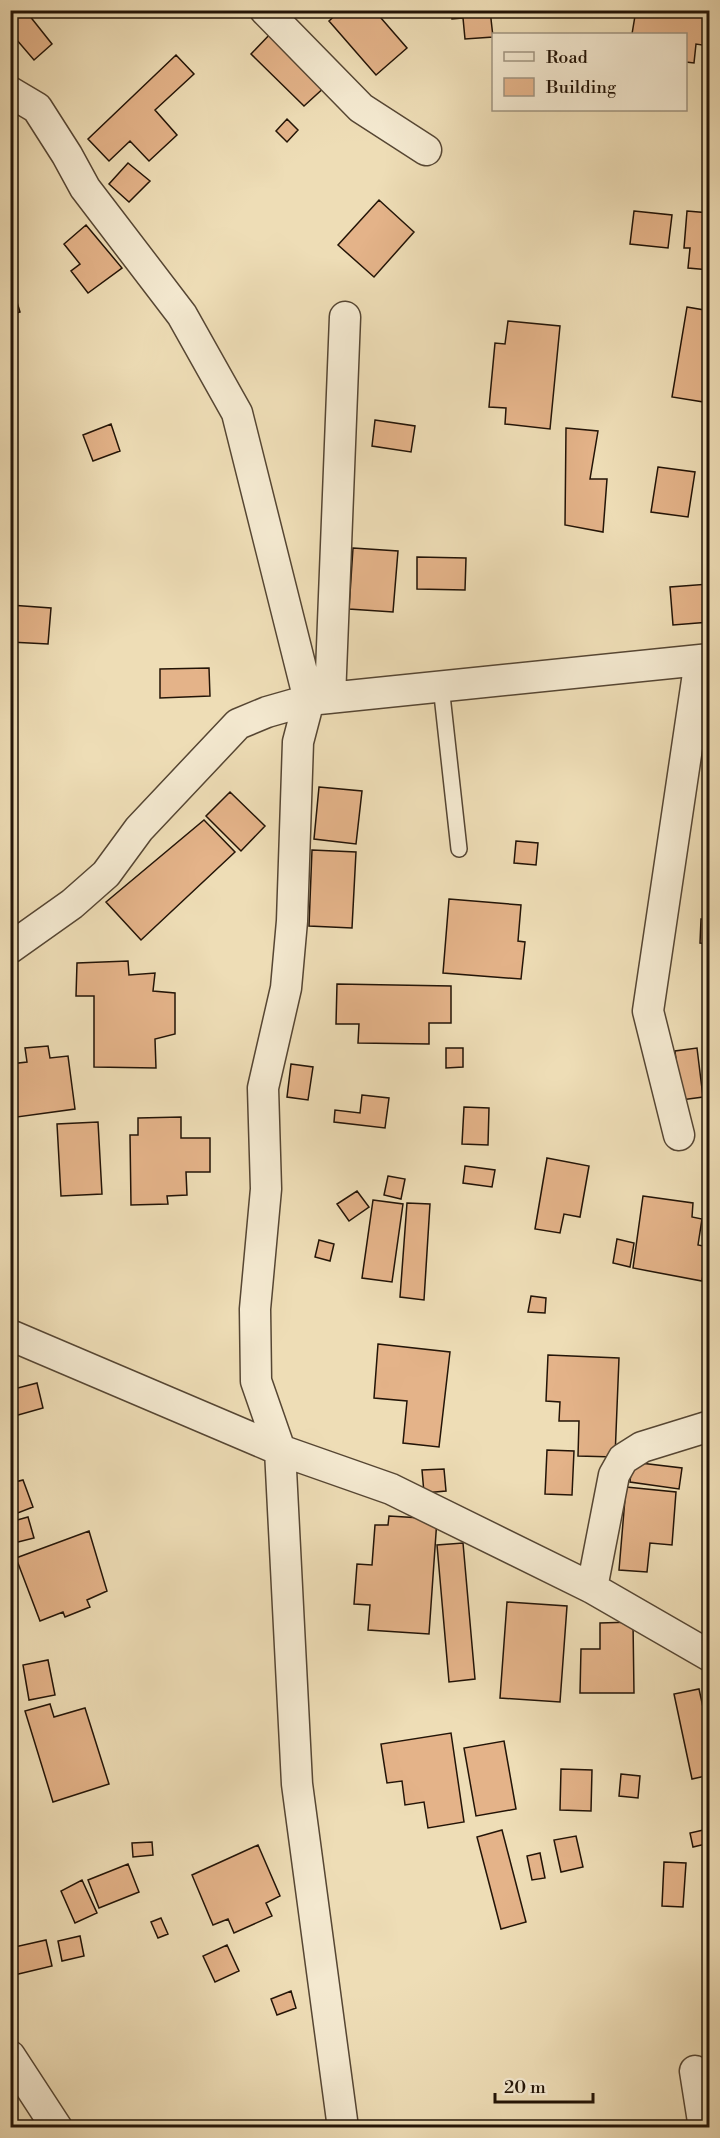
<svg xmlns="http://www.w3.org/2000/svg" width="720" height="2138" viewBox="0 0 720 2138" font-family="'Libre Bodoni',serif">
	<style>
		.building { fill: #e4b389; stroke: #231407; stroke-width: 1.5 }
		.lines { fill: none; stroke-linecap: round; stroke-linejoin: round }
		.lane-casing { stroke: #564633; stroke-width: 18 }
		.street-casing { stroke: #564633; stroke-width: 33 }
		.lane { stroke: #f4e9d0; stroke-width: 15 }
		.street { stroke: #f4e9d0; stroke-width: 30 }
	</style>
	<rect width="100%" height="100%" fill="#eeddb6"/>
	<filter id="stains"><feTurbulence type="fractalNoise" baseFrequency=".00333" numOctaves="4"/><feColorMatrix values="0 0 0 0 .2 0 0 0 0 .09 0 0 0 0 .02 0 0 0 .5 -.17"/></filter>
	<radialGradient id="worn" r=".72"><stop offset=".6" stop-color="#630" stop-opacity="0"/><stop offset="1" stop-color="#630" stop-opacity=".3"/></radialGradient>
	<path class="building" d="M10,10H25L52,44L34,60L10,32Z
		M341,10H374L407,48L376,75L329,21Z
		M451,10H490L493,37L465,39L463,18L452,19Z
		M636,10H710L709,46L696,44L694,63L686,62V34H632Z
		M273,31L327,85L304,106L251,54Z
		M176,55L194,74L155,110L177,135L149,161L130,141L109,161L88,139Z
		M287,119L298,130L287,142L276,131Z
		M128,163L150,181L129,202L109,184Z
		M379,200L414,232L374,277L338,245Z
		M634,211L672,215L668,248L630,244Z
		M687,211L710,213V270L688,268L690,248H684Z
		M86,225L122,268L88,293L71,271L80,264L64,244Z
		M12,286L20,312L10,315V287Z
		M687,307L710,311V403L672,397Z
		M508,321L560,326L550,429L505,424L506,408L489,407L495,343L505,344Z
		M375,420L415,426L411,452L372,446Z
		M111,424L120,451L93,461L83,435Z
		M566,428L598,431L590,479H607L603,532L565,525Z
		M658,467L695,472L688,517L651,512Z
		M353,548L398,551L393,612L349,609Z
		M417,557L466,558L465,590L417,589Z
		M709,584L710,622L673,625L670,587Z
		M10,605L51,608L48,644L10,642Z
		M209,668L210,696L160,698V669Z
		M710,772V798H708L703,773Z
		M319,787L362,791L356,844L314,839Z
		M230,792L265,826L241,851L206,816Z
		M204,820L235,852L141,940L106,902Z
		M516,841L538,843L536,865L514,863Z
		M312,850L356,852L352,928L309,926Z
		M449,899L521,905L518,941L525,942L521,979L443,973Z
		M701,919L710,920V944L700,943Z
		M128,961L129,975L155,973L153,991L175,993V1034L155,1039L156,1068L94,1067V996H76L77,963Z
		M337,984L451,986V1023H429V1044L358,1043L359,1024H336Z
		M48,1046L50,1058L68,1056L75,1109L17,1117L10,1064L27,1062L25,1048Z
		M446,1048H463V1067L446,1068Z
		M697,1048L703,1097L681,1100L675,1051Z
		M291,1064L313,1067L308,1100L287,1097Z
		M362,1095L389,1098L385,1128L334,1122L335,1110L360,1113Z
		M464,1107L489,1108L488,1145L462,1144Z
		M181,1117V1138H210V1172H186L187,1195L167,1196L168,1204L131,1205L130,1135H138V1118Z
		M98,1122L102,1194L61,1196L57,1124Z
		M547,1158L589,1166L580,1217L564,1214L560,1233L535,1229Z
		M465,1166L495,1170L492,1187L463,1183Z
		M388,1176L405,1179L401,1199L384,1195Z
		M357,1191L369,1207L349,1221L337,1204Z
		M643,1196L693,1203L692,1217L702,1219L698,1245L708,1247L702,1281L633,1268Z
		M373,1200L403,1204L392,1282L362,1278Z
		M407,1203L430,1204L424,1300L400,1297Z
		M617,1239L634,1243L630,1267L613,1263Z
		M319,1240L334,1244L330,1261L315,1257Z
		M531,1296L546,1298L545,1313L528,1312Z
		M378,1344L450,1352L439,1447L403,1443L407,1401L374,1398Z
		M548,1355L619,1358L615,1457L578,1456L579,1421H559L560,1402L546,1401Z
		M37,1383L43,1408L11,1417L10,1390Z
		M547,1450L574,1451L572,1495L545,1494Z
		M632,1462L682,1468L679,1489L630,1482Z
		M444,1469L446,1491L424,1493L422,1470Z
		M10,1471L15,1482L23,1480L33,1507L10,1516Z
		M626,1487L676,1492L672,1545L650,1543L647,1572L619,1570Z
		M389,1516L437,1519L429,1634L368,1630L370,1605L354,1604L357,1564L372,1565L375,1525H388Z
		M28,1517L34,1538L10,1544V1522Z
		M89,1531L107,1591L87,1600L90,1607L65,1617L63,1612L40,1621L16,1558Z
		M463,1543L475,1679L449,1682L437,1545Z
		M507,1602L567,1606L560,1702L500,1698Z
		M633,1622L634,1693H580L581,1649H600V1623Z
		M48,1660L55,1695L29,1700L23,1665Z
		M699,1689L710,1739V1775L692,1779L674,1694Z
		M50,1704L54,1717L85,1708L109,1784L53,1802L25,1711Z
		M451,1733L464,1822L428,1828L424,1802L405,1805L402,1781L387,1783L381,1744Z
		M504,1741L516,1809L476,1816L464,1748Z
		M561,1769L592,1770L591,1811L560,1810Z
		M621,1774L640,1776L638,1798L619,1796Z
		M708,1829L710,1843L693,1847L690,1833Z
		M502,1830L526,1922L501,1929L477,1837Z
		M576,1836L583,1867L561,1872L554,1840Z
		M152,1842L153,1855L133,1857L132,1843Z
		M258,1845L280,1896L266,1903L272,1916L234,1933L228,1919L213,1925L192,1875Z
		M540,1853L545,1878L532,1880L527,1856Z
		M664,1862L686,1863L683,1907L662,1906Z
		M128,1864L139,1892L99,1908L88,1880Z
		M82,1880L97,1913L75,1923L61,1891Z
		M161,1918L168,1934L158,1938L151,1922Z
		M80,1936L84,1956L62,1961L58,1941Z
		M46,1940L52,1966L10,1976V1948Z
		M227,1945L239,1971L215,1982L203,1956Z
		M291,1991L296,2008L277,2015L271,1999Z"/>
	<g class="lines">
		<g class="lane-casing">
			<path id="lane" d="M441,686L459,849"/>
		</g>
		<g class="street-casing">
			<path id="street" d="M265,10L361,108L426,150
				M10,92L37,108L67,155L85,188L182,315L237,413L309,700L298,742L292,921L286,988L263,1088L266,1189L255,1309L256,1381L280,1450L297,1784L343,2128
				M330,698L345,317
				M10,948L72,904L106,874L139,829L238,724L267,712L309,700L710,659
				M679,1135L648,1011L700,660
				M10,1335L280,1450L391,1489L592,1588L710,1656
				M592,1588L614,1475L623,1459L642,1447L710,1426
				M10,2056L57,2128
				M695,2071L704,2128"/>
		</g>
		<use href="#lane" class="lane"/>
		<use href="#street" class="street"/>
	</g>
	<rect width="720" height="2138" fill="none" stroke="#eeddb6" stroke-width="36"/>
	<rect x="12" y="12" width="696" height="2114" fill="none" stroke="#231407" stroke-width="3"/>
	<rect x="18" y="18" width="684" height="2102" fill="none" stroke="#231407" stroke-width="1.5"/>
	<rect x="492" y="33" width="195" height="78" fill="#f4e9d0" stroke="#a09480" stroke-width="1.5"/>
	<rect x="504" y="52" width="30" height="9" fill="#f4e9d0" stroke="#a09480" stroke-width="1.5"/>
	<text x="546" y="63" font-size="18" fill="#231407">Road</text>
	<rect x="504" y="78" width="30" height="18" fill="#e4b389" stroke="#a09480" stroke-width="1.5"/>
	<text x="546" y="93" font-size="18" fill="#231407">Building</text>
	<path d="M495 2093v9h98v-9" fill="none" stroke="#231407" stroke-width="3"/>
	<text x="504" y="2093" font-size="18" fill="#231407" stroke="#f4e9d0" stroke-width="4.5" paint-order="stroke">20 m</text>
	<rect width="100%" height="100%" filter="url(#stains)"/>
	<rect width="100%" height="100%" fill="url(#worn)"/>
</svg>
